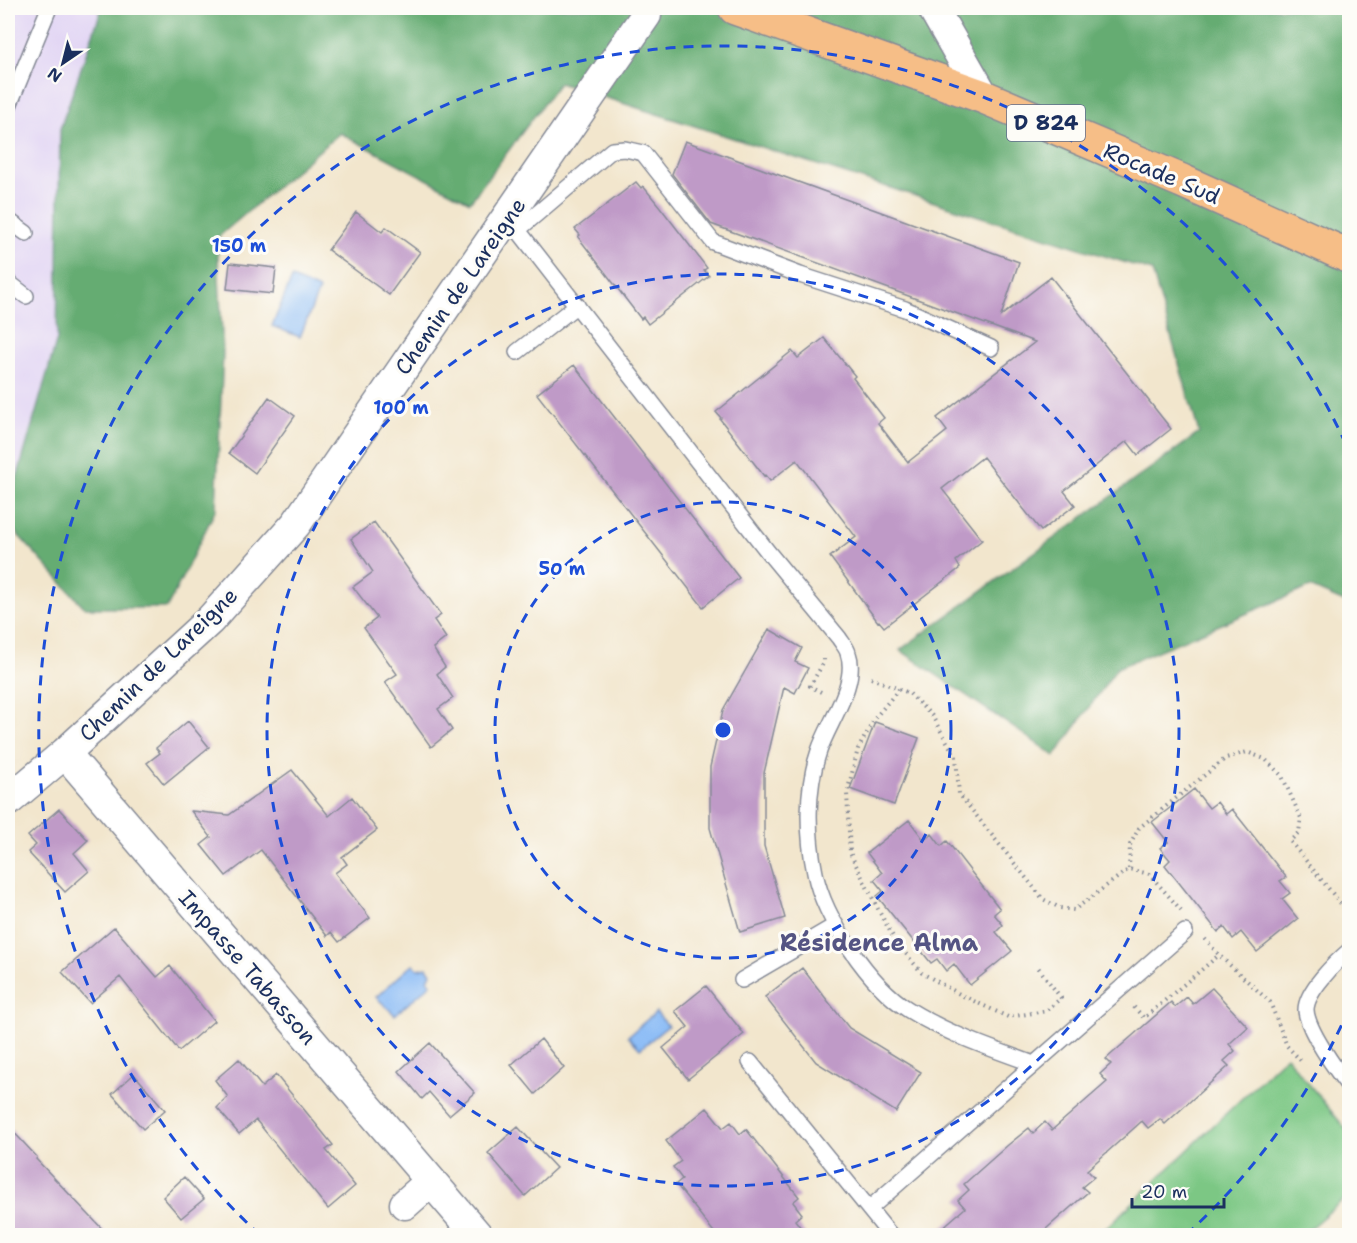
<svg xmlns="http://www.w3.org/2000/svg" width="1357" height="1243" viewBox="0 0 1357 1243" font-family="'Shantell Sans',sans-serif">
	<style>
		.built { fill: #e1d4f4 }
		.green { fill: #7cc784; stroke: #4c7b71; stroke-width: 1.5 }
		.forest { fill: #65ac72; stroke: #406e68; stroke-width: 1.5 }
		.water { fill: #8abbf6; stroke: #5275aa; stroke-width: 1.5 }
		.building { fill: #bf9ac7 }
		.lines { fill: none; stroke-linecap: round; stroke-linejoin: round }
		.service-casing { stroke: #868a96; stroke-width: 18 }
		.minor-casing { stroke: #868a96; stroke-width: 33 }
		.primary-casing { stroke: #868a96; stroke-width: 36 }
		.path { stroke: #868a96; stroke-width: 4; stroke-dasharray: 1.5 4.5; stroke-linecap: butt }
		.service { stroke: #fff; stroke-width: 15 }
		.minor { stroke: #fff; stroke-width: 30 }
		.primary { stroke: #f6be87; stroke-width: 33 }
		.ring { fill: none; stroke: #1d4ed8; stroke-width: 3; stroke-dasharray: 10 8 }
		.labels { text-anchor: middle; stroke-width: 6; stroke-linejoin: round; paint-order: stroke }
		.shield { fill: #fdfcf7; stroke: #5f6c8c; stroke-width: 1.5 }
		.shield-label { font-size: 21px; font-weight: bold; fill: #1b2f5e }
		.street-label { font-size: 22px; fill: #1b2f5e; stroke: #fdfcf7 }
		.neighbourhood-label { font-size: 24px; font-weight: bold; fill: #545483; stroke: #fdfcf7 }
		.centre { fill: #1d4ed8; stroke: #fdfcf7; stroke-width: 3 }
		.ring-label { font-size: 18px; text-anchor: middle; font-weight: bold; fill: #1d4ed8; stroke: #fdfcf7; stroke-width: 6; stroke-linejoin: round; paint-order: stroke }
	</style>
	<rect width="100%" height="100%" fill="#fdfcf7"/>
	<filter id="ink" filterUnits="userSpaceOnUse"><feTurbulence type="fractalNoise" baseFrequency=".0167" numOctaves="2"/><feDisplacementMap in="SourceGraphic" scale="12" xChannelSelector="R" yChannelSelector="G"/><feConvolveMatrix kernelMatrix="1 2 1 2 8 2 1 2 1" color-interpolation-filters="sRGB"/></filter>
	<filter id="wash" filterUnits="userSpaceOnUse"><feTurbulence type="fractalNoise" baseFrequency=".008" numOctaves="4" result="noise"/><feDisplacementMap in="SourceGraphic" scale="24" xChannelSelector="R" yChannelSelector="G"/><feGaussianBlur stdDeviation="1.35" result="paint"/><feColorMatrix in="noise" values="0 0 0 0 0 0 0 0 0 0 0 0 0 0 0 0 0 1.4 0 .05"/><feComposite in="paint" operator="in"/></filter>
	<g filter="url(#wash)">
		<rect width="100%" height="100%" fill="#f2e6cd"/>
		<path class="built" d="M8,8H102L60,129L57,339L8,509Z"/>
		<path class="green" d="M1286,1056L1349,1133V1195L1302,1235H1099Z"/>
		<path class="forest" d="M102,8H1349V604L1310,587L1117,668L1055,756L900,650L1199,433L1152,271L559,83L470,202L340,133L217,238L223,353L216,509L167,608H85L8,524V509L57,339L60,129Z"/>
		<path class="water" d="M292,278L319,290L300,337L272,326Z
			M413,964L418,969L427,967L431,973L428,980L431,984L395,1015L376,997Z
			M656,1012L668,1026L640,1049L628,1036Z"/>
		<g id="blocks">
			<path class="building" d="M685,141L1019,262L1001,316L1051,277L1171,429L1138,455L1127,441L1064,491L1075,505L1041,531L983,457L942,489L982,540L956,561L960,568L884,627L879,621L878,622L830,557L856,537L797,460L770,481L765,475L764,476L720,419L721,418L716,412L792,351L798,358L824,338L855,376L853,378L884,418L878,423L908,462L947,431L937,418L1035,342L711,224L672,174Z
				M636,182L641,188L643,186L660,207L707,268L704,270L709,276L648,324L643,317L641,319L578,237L580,235L575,229Z
				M356,212L382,232L386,227L420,252L389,295L328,250Z
				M230,263L276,268L273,294L227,289Z
				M574,365L739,578L703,607L537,394Z
				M269,397L295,416L255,473L229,453Z
				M374,522L441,615L434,620L446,638L433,648L445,667L437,674L453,698L438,709L452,730L431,747L385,682L397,674L364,628L377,618L353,587L373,572L351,539Z
				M769,629L802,648L795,662L808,668L795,693L784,687L764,773V846L785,918L740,932L710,828V767L723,710Z
				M188,721L209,747L164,784L147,763L160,753L156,748Z
				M875,722L919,738L894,805L850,789Z
				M292,770L329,816L352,797L377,830L342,857L347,864L335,873L370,918L339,942L331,932L327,936L261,850L226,876L201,845L211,837L191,811L229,815Z
				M1194,789L1209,808L1217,802L1226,814L1232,809L1286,877L1280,881L1290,893L1282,899L1298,919L1257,952L1241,932L1233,939L1224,927L1218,932L1165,865L1170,860L1160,848L1168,842L1152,822Z
				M59,809L88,840L74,853L89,871L65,892L28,852L36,845L28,836Z
				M909,820L924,840L932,834L941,846L947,841L1000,909L994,914L1003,925L996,932L1012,951L970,985L954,964L946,971L937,959L931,963L877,896L883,891L874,880L882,873L867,853Z
				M114,927L157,977L170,966L214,1021L179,1051L120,977L90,1003L62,972Z
				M802,968L849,1028L921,1072L896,1112L816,1062L765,997Z
				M706,986L744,1034L688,1079L663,1048L688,1027L675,1011Z
				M1212,988L1248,1027L1229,1044L1235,1051L1224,1061L1229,1066L1165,1124L1160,1119L1148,1128L1142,1121L1123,1138L1087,1170L1094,1177L1082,1187L1088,1192L1038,1236H933L965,1208L958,1200L969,1190L964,1184L1008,1145L1029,1128L1033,1133L1045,1122L1052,1130L1107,1082L1100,1074L1111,1064L1106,1059L1139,1030L1171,1002L1175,1007L1187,997L1193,1004Z
				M541,1039L564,1068L535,1094L511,1065Z
				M430,1043L475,1093L449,1115L429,1092L422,1099L399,1071Z
				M239,1059L262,1087L276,1075L333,1145L326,1150L355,1186L328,1209L256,1120L239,1134L217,1108L228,1097L215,1080Z
				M134,1074L165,1110L143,1129L112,1094Z
				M707,1108L723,1128L731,1122L740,1134L746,1129L799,1197L793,1202L802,1214L795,1220L807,1236H717L676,1184L682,1179L673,1167L681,1161L666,1141Z
				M8,1126L37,1157L36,1159L109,1236H8Z
				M518,1127L556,1168L525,1196L488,1153Z
				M184,1177L204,1199L181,1218L163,1197Z"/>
		</g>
	</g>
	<g filter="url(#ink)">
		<use href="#blocks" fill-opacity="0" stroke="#868a96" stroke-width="1.5"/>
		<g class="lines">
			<g class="service-casing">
				<path id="service" d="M8,108L49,8
					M507,216L768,552L839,638C842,643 847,648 848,653C859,683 828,723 819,751C806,789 807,835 815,873C824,918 870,986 909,1010C948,1034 992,1049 1034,1064
					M8,220L26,233
					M519,229L612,150L625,149L643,153L713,242L800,275L905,309L991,348
					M8,282L26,296
					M517,352L577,305
					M1350,950C1336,962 1306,991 1306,1010C1307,1030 1337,1071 1350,1088
					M742,980L836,925
					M750,1062L891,1236
					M869,1209L1185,932"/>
			</g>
			<g class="minor-casing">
				<path id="minor" d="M933,8L984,97
					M65,753L478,1236
					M8,801L65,753L210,620L296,524L646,15
					M405,1204L431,1181"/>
			</g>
			<g class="primary-casing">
				<path id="primary" d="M735,8L984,97L1182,181L1350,257"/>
			</g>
			<path class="path" d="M871,678L909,693L932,716L956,757L959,794L1043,899L1060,908L1074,910L1129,869L1149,874L1181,910
				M899,689L875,718L858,749L847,793L850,853L880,913L896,942L922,973L963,996L1008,1017L1046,1011L1061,998L1037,966
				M821,692L810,686L824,662V659
				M1129,869L1130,845L1139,828L1226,758L1247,752L1265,759L1282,776L1301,818L1299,832L1290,841L1350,915
				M1205,939L1219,955L1270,1002L1287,1046L1301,1061
				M1134,1007L1144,1018L1219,955"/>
			<use href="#service" class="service"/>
			<use href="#minor" class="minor"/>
			<use href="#primary" class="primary"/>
		</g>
	</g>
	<g class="ring">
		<circle cx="723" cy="730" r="228"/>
		<circle cx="723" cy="730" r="456"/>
		<path d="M1349 1009A685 685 0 0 1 1186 1235M260 1235A685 685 0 1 1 1349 451"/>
	</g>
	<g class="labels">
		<rect class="shield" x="1007" y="105" width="78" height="36" rx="4.5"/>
		<g class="shield-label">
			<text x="1046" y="130">D 824</text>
		</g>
		<g class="street-label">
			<text transform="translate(1162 173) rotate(23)" y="8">Rocade Sud</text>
			<text transform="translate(460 286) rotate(-55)" y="8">Chemin de Lareigne</text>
			<text transform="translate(158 664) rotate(-44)" y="8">Chemin de Lareigne</text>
			<text transform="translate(248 967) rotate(49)" y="8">Impasse Tabasson</text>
		</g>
		<g class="neighbourhood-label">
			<text x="879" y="951">Résidence Alma</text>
		</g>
	</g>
	<circle cx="723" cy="730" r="9" class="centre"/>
	<g class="ring-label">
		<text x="239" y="252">150 m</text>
		<text x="401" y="414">100 m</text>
		<text x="562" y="575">50 m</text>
	</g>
	<rect width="1357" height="1243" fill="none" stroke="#fdfcf7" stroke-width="30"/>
	<g transform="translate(63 63) rotate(215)" stroke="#fdfcf7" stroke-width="4.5" paint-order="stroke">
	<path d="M0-4.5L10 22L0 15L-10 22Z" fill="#1b2f5e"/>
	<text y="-9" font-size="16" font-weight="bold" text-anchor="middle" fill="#1b2f5e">N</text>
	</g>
	<path d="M1132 1198v9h92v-9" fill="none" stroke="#1b2f5e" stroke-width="3"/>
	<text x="1141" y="1198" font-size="18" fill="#1b2f5e" stroke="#fdfcf7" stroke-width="4.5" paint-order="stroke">20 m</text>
</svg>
